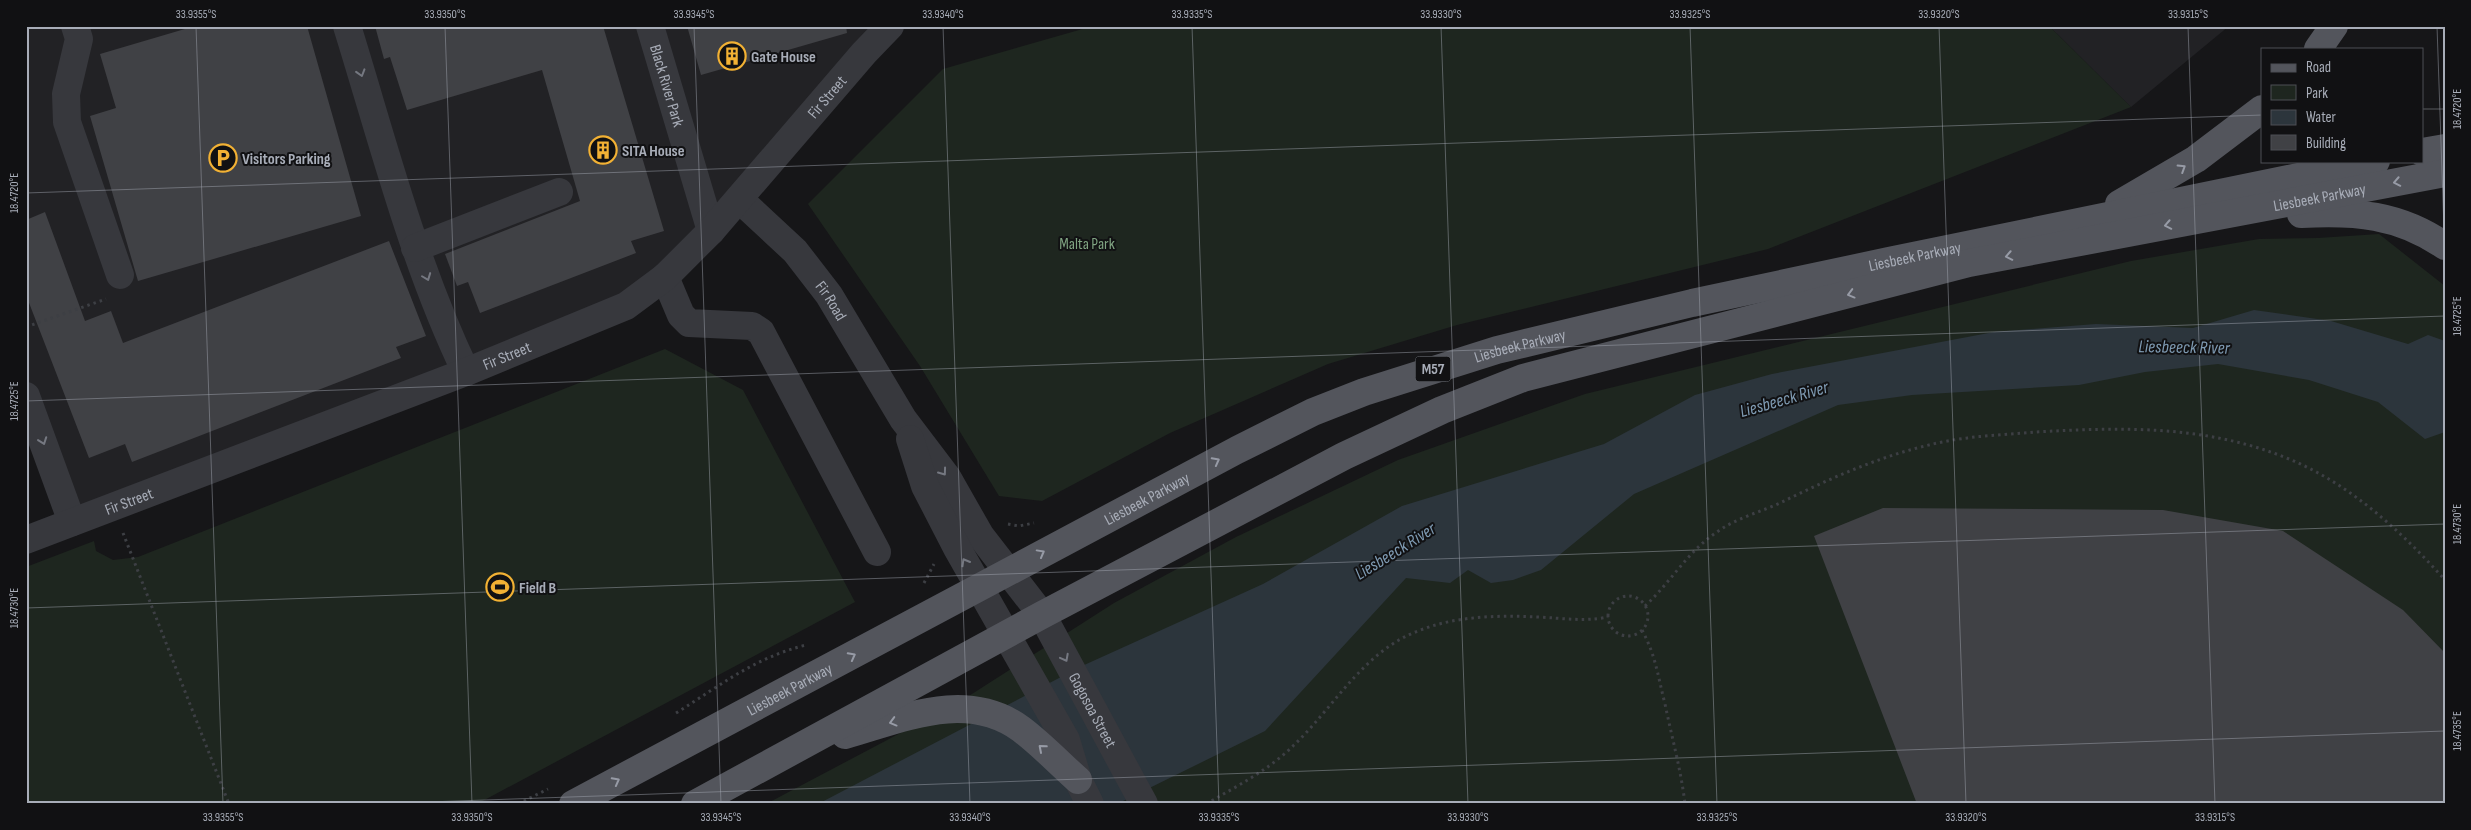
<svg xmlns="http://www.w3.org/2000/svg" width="2471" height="830" viewBox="0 0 2471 830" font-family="'Sofia Sans Condensed',sans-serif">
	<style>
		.built { fill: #222225 }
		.green { fill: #1e261f }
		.water { fill: #2c353c }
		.building { fill: #404145 }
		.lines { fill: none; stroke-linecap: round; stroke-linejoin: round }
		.path { stroke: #3d3f44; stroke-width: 3; stroke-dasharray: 2.5 4; stroke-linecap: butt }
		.minor { stroke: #37383d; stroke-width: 28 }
		.major { stroke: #53555c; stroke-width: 28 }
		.oneway { stroke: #757881 }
		.oneway2 { stroke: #979ba6 }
		.ticks { fill: none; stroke: #a8adb8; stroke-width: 1; stroke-opacity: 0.45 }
		.labels { text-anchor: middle; stroke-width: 4; stroke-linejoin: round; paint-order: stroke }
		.shield { fill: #111113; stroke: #7b7e86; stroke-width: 1 }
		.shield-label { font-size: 15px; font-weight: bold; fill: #a8adb8 }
		.poi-label { font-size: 16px; font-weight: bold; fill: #a8adb8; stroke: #111113; text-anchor: start }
		.street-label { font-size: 16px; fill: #a8adb8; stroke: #111113 }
		.park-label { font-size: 16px; fill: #7fa381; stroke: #111113 }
		.water-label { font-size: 18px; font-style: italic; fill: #7f9bb3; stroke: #111113 }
		.neatline { fill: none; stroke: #a8adb8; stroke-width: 2 }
		.ticks-label { font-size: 12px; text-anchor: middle; fill: #a8adb8 }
	</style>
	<rect width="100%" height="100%" fill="#161618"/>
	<path class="built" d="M26,26H890L665,277L72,522L26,396Z
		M2049,26H2229L2131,107Z"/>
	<path class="green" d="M1093,26H2049L2131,107L1768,249L1457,325L1328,364L1170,433L1042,501L999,496L920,366L808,204L943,69Z
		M2379,234L2445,286V804H766L961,701L1114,603L1236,537L1398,460L1585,394L2131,261L2259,239L2318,238Z
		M665,349L743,390L855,602L477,804H26V567L94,541L96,551L113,560L138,557Z"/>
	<path class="water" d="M2254,310L2331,321L2408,344L2428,335L2445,341V432L2425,439L2378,402L2309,380L2218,364L2145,372L2079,385L1912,395L1838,405L1634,494L1541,570L1513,580L1491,583L1468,570L1450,583L1406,578L1265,731L1117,804H818L1082,666L1263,584L1402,506L1604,444L1695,395L1772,374L1994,332L2096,324L2193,328Z"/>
	<path class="building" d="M195,26H307L361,216L138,281L90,116L116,108L100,54Z
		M375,26H603L664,231L631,241L636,253L480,313L468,282L457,286L445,254L580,201L542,70L407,110L390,57L384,59Z
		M687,26H846L847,33L701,75Z
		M45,212L85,321L111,311L123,343L389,241L426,336L396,347L401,358L132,462L125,444L89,458L26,295V220Z
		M1883,508L2163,510L2283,531L2403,610L2445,653V804H1917L1814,536Z"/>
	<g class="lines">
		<path class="path" d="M26,327L106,299
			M1008,524L1019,526L1034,523
			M123,533L229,804
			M924,583L934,564
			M1608 616a20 20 0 1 1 40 0a20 20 0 1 1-40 0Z
			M1645,606C1670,583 1688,551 1717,532C1736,518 1761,512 1782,502C1829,479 1878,457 1929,445C1964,436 2001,435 2036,432C2123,427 2207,425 2289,459C2350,484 2401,531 2445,580
			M1642,630C1656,656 1658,677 1665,704C1672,738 1681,770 1685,804
			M676,713C721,685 754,658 806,645
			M518,804L548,789
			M1206,804C1237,786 1269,770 1294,745C1334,707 1364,651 1418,631C1455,616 1497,615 1537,617C1563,618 1582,622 1608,617"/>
		<g class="minor">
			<path d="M75,26L79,39L66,94L67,122L120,275"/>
			<path d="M347,26C383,142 413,262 466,372"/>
			<path id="s1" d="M650,26L711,231"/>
			<path id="s2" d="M739,199L795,251L829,295L903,419L947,477L980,535L1042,615L1144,804"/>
			<path d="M415,248L559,192"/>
			<path d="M665,277L681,315L689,323L752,326L761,332L877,552"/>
			<path d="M26,396L72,522"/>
			<path d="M910,439L925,486L957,548L1066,740L1078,780L1090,804"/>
			<path id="s3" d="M26,540L466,372L626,306L665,277L711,231L864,53L890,26"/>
		</g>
		<g class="major">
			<path d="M2318,49L2334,26"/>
			<path d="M2422,152L2445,148"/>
			<path d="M2119,204L2196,159L2262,109"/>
			<path d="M2301,214C2354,211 2399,214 2445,246"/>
			<path d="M845,735C902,719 966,689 1021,729C1041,744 1059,763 1078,780"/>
			<path id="s4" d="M573,804L1237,450L1313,412L1364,392L1497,350L1692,303L1889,261L2376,161"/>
			<path id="s5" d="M695,804L1042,615L1344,456L1442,410L1523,378L1969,263L2445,173"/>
		</g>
	</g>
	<defs><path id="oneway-chevron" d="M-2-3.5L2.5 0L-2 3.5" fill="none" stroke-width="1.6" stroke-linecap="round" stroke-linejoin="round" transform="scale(1.25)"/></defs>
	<g class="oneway">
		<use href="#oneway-chevron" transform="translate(361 73) rotate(73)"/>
		<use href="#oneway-chevron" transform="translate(427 277) rotate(69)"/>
		<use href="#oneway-chevron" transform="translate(43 441) rotate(70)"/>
		<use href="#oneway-chevron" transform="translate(943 472) rotate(54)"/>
		<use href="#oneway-chevron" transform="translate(965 562) rotate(-120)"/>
		<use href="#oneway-chevron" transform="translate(1065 658) rotate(62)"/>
	</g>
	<g class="oneway2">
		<use href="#oneway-chevron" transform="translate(2182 168) rotate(-32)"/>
		<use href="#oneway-chevron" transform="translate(2397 182) rotate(169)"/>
		<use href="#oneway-chevron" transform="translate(2168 225) rotate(169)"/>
		<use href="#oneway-chevron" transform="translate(2009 256) rotate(169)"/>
		<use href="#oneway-chevron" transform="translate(1851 294) rotate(165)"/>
		<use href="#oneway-chevron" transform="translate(1216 461) rotate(-28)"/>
		<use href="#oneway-chevron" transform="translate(1041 553) rotate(-29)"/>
		<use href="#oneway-chevron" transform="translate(852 656) rotate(-28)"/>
		<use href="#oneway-chevron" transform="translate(893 722) rotate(165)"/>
		<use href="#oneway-chevron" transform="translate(1042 748) rotate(-139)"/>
		<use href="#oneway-chevron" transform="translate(616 781) rotate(-28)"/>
	</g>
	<path class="ticks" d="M196,26L223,804M445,26L472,804M694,26L721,804M943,26L970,804M1192,26L1219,804M1441,26L1468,804M1690,26L1717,804M1939,26L1966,804M2188,26L2215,804M2437,26L2445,259M2422,109H2445M26,193L2262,115M26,401L2445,316M26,608L2445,524M371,804L2445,731"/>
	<defs>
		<g id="building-ring" transform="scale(1.4375)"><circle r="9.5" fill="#111113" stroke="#f2b134" stroke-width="1.5"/><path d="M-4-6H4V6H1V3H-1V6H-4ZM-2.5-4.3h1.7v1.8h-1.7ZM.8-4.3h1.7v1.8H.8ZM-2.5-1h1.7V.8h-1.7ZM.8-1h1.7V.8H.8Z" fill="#f2b134"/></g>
		<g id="parking-ring" transform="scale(1.4375)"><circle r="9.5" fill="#111113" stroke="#f2b134" stroke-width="1.5"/><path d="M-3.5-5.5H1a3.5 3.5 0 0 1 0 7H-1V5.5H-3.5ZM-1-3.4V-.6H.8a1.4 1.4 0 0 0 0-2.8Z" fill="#f2b134"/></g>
		<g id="stadium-ring" transform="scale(1.4375)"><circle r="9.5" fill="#111113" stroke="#f2b134" stroke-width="1.5"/><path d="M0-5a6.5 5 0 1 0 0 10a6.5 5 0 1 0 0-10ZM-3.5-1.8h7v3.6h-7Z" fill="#f2b134"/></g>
	</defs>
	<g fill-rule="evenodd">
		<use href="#building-ring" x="732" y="56"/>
		<use href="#building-ring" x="603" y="150"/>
		<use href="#parking-ring" x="223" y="158"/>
		<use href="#stadium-ring" x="500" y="587"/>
	</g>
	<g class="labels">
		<rect class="shield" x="1415.5" y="356.5" width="35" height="25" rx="4"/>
		<g class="shield-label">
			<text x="1433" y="374">M57</text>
		</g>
		<g class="poi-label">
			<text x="751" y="62">Gate House</text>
			<text x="622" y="156">SITA House</text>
			<text x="242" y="164">Visitors Parking</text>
			<text x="519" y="593">Field B</text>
		</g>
		<g class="street-label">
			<text dy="6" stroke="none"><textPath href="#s1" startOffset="62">Black River Park</textPath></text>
			<text dy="6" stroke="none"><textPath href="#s3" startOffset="935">Fir Street</textPath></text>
			<text dy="6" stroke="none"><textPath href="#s5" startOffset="1749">Liesbeek Parkway</textPath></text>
			<text dy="6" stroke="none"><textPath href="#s4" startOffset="1460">Liesbeek Parkway</textPath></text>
			<text dy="6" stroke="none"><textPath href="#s2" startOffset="138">Fir Road</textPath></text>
			<text dy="6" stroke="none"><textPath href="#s4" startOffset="1055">Liesbeek Parkway</textPath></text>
			<text dy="6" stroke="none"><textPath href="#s3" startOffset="515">Fir Street</textPath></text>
			<text dy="6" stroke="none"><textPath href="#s4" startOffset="650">Liesbeek Parkway</textPath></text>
			<text dy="6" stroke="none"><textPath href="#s3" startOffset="110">Fir Street</textPath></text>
			<text dy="6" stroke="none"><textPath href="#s4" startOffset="245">Liesbeek Parkway</textPath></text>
			<text dy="6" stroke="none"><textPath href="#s2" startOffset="625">Gogosoa Street</textPath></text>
		</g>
		<g class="park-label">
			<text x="1087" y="249">Malta Park</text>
		</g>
		<g class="water-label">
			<text transform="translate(2184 347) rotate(1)" y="6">Liesbeeck River</text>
			<text transform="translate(1784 399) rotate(-16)" y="6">Liesbeeck River</text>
			<text transform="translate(1395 551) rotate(-32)" y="6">Liesbeeck River</text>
		</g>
	</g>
	<rect width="2471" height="830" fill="none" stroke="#111113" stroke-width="55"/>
	<rect x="2261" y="48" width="162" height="115" fill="#111113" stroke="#4d4f55"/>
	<rect x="2271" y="64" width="25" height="8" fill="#53555c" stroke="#4d4f55"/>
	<text x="2306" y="72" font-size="15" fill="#a8adb8">Road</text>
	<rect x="2271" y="85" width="25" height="15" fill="#1e261f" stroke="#4d4f55"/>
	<text x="2306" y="98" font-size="15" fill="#a8adb8">Park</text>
	<rect x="2271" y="110" width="25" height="15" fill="#2c353c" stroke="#4d4f55"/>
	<text x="2306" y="122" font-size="15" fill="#a8adb8">Water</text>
	<rect x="2271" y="135" width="25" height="15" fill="#404145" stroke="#4d4f55"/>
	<text x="2306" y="148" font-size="15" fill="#a8adb8">Building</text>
	<rect x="28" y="28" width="2416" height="774" class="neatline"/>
	<g class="ticks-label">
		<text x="196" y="18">33.9355°S</text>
		<text x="445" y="18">33.9350°S</text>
		<text x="694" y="18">33.9345°S</text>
		<text x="943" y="18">33.9340°S</text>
		<text x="1192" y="18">33.9335°S</text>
		<text x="1441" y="18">33.9330°S</text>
		<text x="1690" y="18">33.9325°S</text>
		<text x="1939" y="18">33.9320°S</text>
		<text x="2188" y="18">33.9315°S</text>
		<text transform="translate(2457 109) rotate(-90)" y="4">18.4720°E</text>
		<text transform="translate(14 193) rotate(-90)" y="4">18.4720°E</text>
		<text transform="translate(2457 316) rotate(-90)" y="4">18.4725°E</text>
		<text transform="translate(14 401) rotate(-90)" y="4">18.4725°E</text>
		<text transform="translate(2457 524) rotate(-90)" y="4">18.4730°E</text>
		<text transform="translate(14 608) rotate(-90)" y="4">18.4730°E</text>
		<text transform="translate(2457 731) rotate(-90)" y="4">18.4735°E</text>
		<text x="223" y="821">33.9355°S</text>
		<text x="472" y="821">33.9350°S</text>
		<text x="721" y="821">33.9345°S</text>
		<text x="970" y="821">33.9340°S</text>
		<text x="1219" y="821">33.9335°S</text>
		<text x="1468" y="821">33.9330°S</text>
		<text x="1717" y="821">33.9325°S</text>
		<text x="1966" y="821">33.9320°S</text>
		<text x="2215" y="821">33.9315°S</text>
	</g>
</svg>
